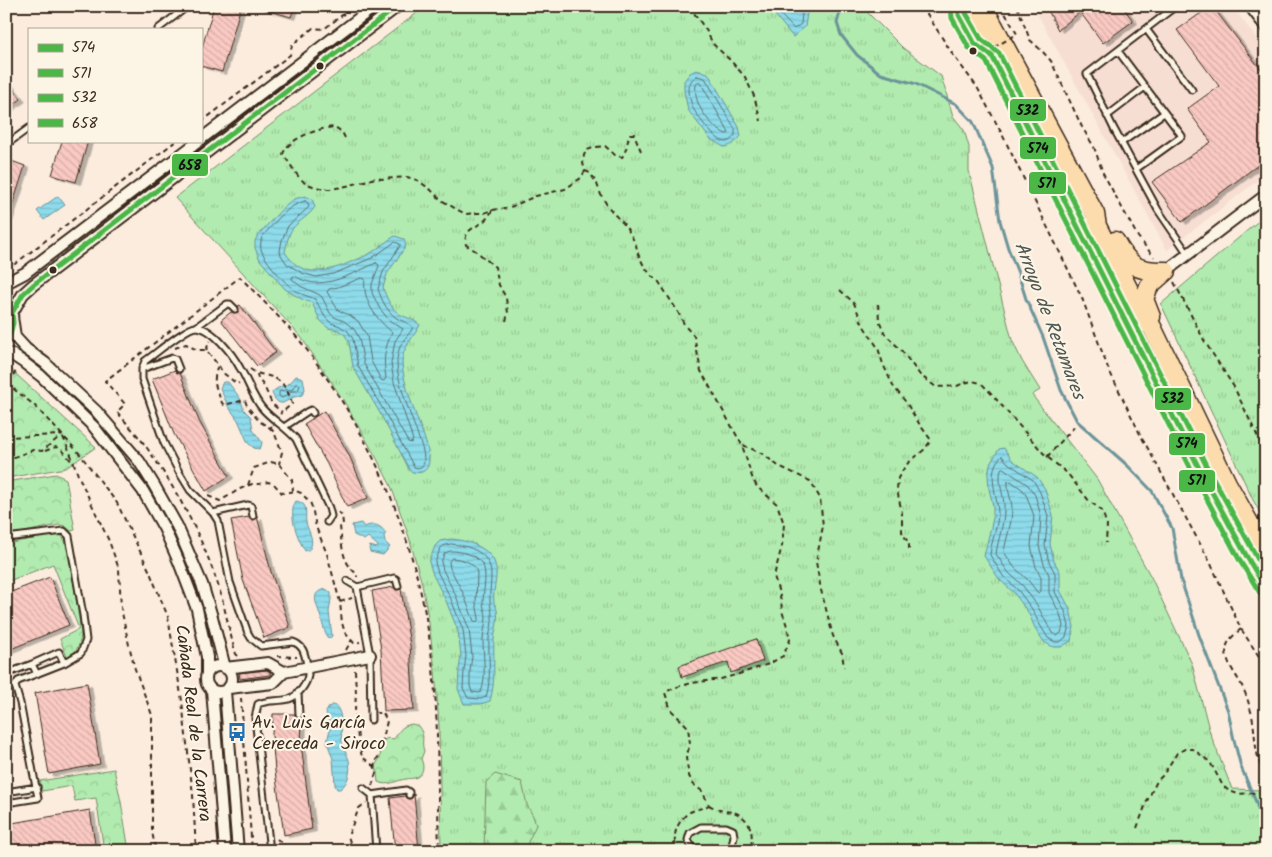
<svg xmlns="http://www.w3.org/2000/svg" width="1272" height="857" viewBox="0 0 1272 857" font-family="Kalam,sans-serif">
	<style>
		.built { fill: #f6ded2 }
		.grass { fill: url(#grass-tufts); stroke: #768a66 }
		.forest { fill: url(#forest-firs); stroke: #768a66 }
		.park { fill: url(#park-crowns); stroke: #768a66 }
		.water { fill: url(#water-rules); stroke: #6c9499 }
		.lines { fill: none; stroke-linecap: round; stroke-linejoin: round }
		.shore { stroke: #5c7170; stroke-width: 1 }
		.stream { stroke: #6c9499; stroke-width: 3 }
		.building { fill: url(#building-back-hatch); stroke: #3b2a1e; filter: url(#shadow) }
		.lane-casing { stroke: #3b2a1e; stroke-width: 9 }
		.street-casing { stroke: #3b2a1e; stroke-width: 14 }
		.highway-casing { stroke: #3b2a1e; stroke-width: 21 }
		.path { stroke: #3b2a1e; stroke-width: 2; stroke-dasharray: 5 4; stroke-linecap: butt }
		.lane { stroke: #fcf5e5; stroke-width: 5 }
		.street { stroke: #fcf5e5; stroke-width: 10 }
		.highway { stroke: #fcdcac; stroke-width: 18 }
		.path-bridge { stroke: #3b2a1e; stroke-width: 2; stroke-dasharray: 5 4; stroke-linecap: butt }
		.bus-1-casing { stroke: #fcf5e5; stroke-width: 9 }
		.bus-2-casing { stroke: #fcf5e5; stroke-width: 9 }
		.bus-3-casing { stroke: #fcf5e5; stroke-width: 9 }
		.bus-4-casing { stroke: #fcf5e5; stroke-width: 9 }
		.bus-1 { stroke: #4ab747; stroke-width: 5 }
		.bus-2 { stroke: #4ab747; stroke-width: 5 }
		.bus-3 { stroke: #4ab747; stroke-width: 5 }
		.bus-4 { stroke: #4ab747; stroke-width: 5 }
		.bus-dot { fill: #3b2a1e; stroke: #fcf5e5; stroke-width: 2 }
		.labels { text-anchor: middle; stroke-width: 4.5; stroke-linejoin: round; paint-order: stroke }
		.poi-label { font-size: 18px; fill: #3b2a1e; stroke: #fcf5e5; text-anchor: start }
		.street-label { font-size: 18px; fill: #3b2a1e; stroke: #fcf5e5 }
		.water-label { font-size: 19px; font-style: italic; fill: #505651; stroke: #fcf5e5 }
		.line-badge { stroke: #fcf5e5; stroke-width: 2 }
		.pale-badge-label { font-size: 14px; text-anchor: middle; font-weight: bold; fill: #111 }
	</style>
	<defs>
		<pattern id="grass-tufts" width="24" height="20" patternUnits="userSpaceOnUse" patternTransform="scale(1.25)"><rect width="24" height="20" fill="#b1ebaf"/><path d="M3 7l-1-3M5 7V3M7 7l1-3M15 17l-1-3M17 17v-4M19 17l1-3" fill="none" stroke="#99ca96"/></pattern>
		<pattern id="forest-firs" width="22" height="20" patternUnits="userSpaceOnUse" patternTransform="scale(1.25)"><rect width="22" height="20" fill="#b1ebaf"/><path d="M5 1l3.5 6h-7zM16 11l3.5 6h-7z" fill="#99ca96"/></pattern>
		<pattern id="park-crowns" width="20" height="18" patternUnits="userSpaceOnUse" patternTransform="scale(1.25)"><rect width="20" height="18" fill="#b1ebaf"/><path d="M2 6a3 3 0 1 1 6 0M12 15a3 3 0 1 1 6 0" fill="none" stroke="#99ca96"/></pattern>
		<pattern id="water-rules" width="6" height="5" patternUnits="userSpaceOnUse" patternTransform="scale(1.25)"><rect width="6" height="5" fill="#8ddbeb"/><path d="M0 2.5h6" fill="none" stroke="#7bbcc9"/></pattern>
		<pattern id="building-back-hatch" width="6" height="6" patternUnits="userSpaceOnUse" patternTransform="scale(1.25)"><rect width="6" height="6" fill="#f9c9c2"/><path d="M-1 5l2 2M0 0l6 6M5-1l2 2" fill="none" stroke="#d6ada6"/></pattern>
		<filter id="shadow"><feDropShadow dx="4.5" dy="2.5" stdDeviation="0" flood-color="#0004"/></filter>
	</defs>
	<rect width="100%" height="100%" fill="#fbecde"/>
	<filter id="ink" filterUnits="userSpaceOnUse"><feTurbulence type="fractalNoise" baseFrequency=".02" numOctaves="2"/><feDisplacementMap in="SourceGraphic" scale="10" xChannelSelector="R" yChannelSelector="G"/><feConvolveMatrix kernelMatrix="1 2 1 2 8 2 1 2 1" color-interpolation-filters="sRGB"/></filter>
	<g filter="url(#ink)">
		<path class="built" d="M1033,6H1232L1266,51V174L1167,250Z"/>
		<path class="grass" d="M426,6H861L903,48L941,76L953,116L964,130L969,147V171L1012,340L1022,361L1040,390L1032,395L1097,479L1151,577L1192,664L1210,733L1232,789L1261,790L1266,788V851H441L439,726L435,670L429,623L422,584L409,537L391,486L376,457L342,398L301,337L175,198Z
			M1262,218L1266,225V523L1253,500L1161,304Z"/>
		<path class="forest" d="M495,774L522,782L527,805L533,816L536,825L528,842V851H484L486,782Z"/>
		<path class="park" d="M6,367H8L96,447L66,468L6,478Z
			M56,474L66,479L75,530L71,531L65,526L58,525L6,536V482Z
			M55,534L62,536L65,541L71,566L81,631C81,644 78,651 67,657L60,639L79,629L53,564L6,582V544Z
			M412,724L418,726C427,737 420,740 424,751L421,759C425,767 423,776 414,778C411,779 408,778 406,779C396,780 389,787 378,782L376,764L380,758L381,748L384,740L388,738L394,739C400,731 400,726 412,724Z
			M114,769L121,802L129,851H104L96,798L75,801L72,786L42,791L40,781Z"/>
		<path class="water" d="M770,6H806L807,13L805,27L793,37L775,15Z
			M696,70L708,73L739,127L741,136C736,142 732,146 724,147L710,139L688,110L684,91V81L690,73Z
			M58,196L65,205L44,220L37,211Z
			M305,196L312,199L315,207C309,216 300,220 293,228C288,234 287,244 285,252C301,277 320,273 344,265C352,261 362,258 369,254C378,249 386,241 395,236L404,239L406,246L387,274L383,288C386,296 390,307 398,313C405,318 412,318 420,325C413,339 402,347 402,363C403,383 416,415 423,434C426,442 429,452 429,460C429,472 419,475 410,471L381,415L353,367L349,342L345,335L338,330L328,328L320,320L312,303L303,300L285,289L260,260L255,248V241L258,235L281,210L294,199Z
			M296,376L300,377L303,378L305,389L302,395L294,397L283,403C277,404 274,398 272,393C277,386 284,387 290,383C292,381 294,378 296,376Z
			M223,382H228L240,398L244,410L251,417L253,430L262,442L261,447L259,449L254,448L248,443L238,420L228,406L220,388Z
			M1004,448L1012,460L1037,477L1045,489L1053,515L1050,544L1054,561L1060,572V590L1070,609L1074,627L1071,641L1061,647H1053L1044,642L1035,628L1028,612L1014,593L999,579L984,556L993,518V506L989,489L988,475L990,464L999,449Z
			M296,501C300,502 301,502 304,505C307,510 305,516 306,522C307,529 314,538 311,546C310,550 308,550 305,551C298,539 287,514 296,501Z
			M361,523L364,527C374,523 379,524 386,533L384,536L385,542L390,547L383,555L370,552L369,548L370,546L377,548L378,546L368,537L364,540L354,535L352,525Z
			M451,539C465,540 487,546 494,561C500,574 492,589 494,603C495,604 497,609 497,610C499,620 495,630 494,640C493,661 496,681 490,701L481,704H464L458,689L459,670L461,656L458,631L446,601L433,575L429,562L435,546L440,541Z
			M326,589L331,593V599L329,612L332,636L330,638L327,637C323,628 322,620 319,612C316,602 310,592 326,589Z
			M332,705L336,706C344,715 340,730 342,741C343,748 347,754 349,760C351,770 349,783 340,789H337L335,785L333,759L327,742L330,729L326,712L329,707Z"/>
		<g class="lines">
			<path class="shore" d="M776,6L779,13L794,29L801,24L802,13V6
				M697,76L705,78L735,129V135C733,138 729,142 726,142C716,142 697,116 693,108C689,97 685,81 697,76Z
				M699,82L703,87L728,131L729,133L727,134C717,132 703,115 699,105C696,99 695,91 696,85Z
				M305,201L308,203L309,207L288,226L282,240L280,251L281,255L287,264L302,273L316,277L333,274L372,258L395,242L400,244V246L383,272L378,289C381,298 386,310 395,317C400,321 408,322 413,327C411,333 405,337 402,343C399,347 397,356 397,362C396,379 411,416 417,433C420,442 424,451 424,460C424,467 419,469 414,467L385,413L358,366L353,339L348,331L340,326L331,323L325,317L315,299C308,296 302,295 296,291C286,285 264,260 261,249C260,245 261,241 262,237C274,224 287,205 305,201Z
				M376,263L378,264L379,266L372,284V293L380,309L389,320L403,329L395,341L391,363L394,382L413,440L411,443L408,442L364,364L359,338L354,329L344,321L334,317L330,313L322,297L318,294L300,286L292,279V277L295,276C301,280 310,283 317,283C337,283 358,271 376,263Z
				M362,278L365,279C362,300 376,319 392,332C384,350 383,359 386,378L384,381L381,380L371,361L367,336L358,321L349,315L338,310L327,292L329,289L338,287Z
				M297,383L300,385L298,391H291L290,393L282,398L279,396V392L288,389L291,390Z
				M1002,456L1008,463L1033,480L1040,492L1048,516L1045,545L1049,562L1055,573V592L1065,611L1069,626L1066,637L1060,642H1055L1048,638L1040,625L1032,609L1018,590L1003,576L990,555C991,542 997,529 998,516C999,498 984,470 1002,456Z
				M1003,468L1028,485L1035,495L1041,516L1039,546L1044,564L1049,575V593L1060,614L1063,626L1061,633L1057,636L1052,633L1037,605L1023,586L1008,572L996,554C998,539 1004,525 1004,510C1005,495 997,484 1001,469Z
				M1008,482L1011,481L1023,490L1027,497L1034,516L1031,546L1036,567L1041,577V591L1039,593L1037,592L1028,580L1014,567L1004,552C1006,538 1012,524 1012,509C1012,500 1007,491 1008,482Z
				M451,544C464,545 481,549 488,562C494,572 489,589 490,600C490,606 492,610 492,615C493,623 490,631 489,638C488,658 492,678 486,697L481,699L468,698L463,688L464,671L466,656L463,630L451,599L438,573L435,563L440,549L443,546Z
				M451,551C462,551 475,554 482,564C488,572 483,592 483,602C483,607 486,612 486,617C486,625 483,632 483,640C483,653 487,684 480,693L472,692L470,686V671L472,656L469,629L456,596L443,570L441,562L445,553Z
				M452,558C462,559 475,562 477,573L476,603L479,618L477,622L474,621L463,593L450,568L449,562Z"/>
			<path class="stream" d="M839,6L841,8L837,23L841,35L857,55L881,74L916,84L956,104L973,122L993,168L1000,221L1008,248L1018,273L1026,299L1043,337L1061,390L1077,421L1127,465L1152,491L1172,528L1181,580L1199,635L1228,711L1234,740L1241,767L1256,802L1262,822L1260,851"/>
		</g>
		<path class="building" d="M214,6H241L222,72L201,66V51Z
			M263,6H295L291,17L263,9Z
			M1046,6H1122L1133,21L1103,43L1080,12L1058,30Z
			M1211,6H1212L1266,76V159L1182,222L1152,182L1211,142L1187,109L1219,86L1177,30Z
			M6,80L21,99L6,110Z
			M62,141H88L76,182L52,175Z
			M6,159L25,166L8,219H6Z
			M240,305L276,352L257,366L221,320L231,312L234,313L238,312L239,310L238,306Z
			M175,370L177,373H180L199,421L229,476L206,491L174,434L152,379Z
			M324,411L348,453L368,498L347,507L327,464L304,424Z
			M257,516L271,572L290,627L264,638L243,580L231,520L249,517L250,519L253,520L256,519Z
			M50,577L69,625L6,651V594Z
			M394,587L396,590L401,589L410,645L414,710L384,711L381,650L372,591Z
			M756,639L763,661L731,673L728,662L682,677L679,666Z
			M267,670L270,672V675L240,679L239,673Z
			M87,683L100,764L49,774L35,693Z
			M273,714H295L297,719L302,718L301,744L312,829L284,835L275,771L272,735Z
			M414,794L419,851H395L390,798L405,796L406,798L409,799L412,798Z
			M90,810L96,851H6V824Z"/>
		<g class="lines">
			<g class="lane-casing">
				<path id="lane" d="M1176,6L1087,74L1114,129L1158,210L1188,254
					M958,9L959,15L975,44L979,47
					M158,29L188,6
					M1146,29L1192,90
					M1118,51L1182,136L1136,169
					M1107,116L1145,87
					M1121,143L1164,113
					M6,145L29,128
					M196,327L227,304H230L235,309
					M142,369L172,358L175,359L179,369
					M284,427L308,411L311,410L313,413
					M213,513L248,505L251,506L253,516
					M6,538L64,531L69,536L83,615L86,640L81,653L64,663L18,681L15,686L20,703L38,798L6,803
					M347,581L357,587L370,655L371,720
					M357,587L394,578L396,579L398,586
					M32,664L59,652L64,663
					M6,674L32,664L37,674
					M6,687L15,686
					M298,692L299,715
					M363,788L372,795L376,851
					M6,792L37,787
					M372,795L406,790L409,792V795
					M270,851L255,718L258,704C269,699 278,702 289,699C298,696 307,684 308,675C308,670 307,665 306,660C304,651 302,645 293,642L261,646L251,638L248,633L230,582L218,521L213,513L190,490L179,472L164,443L142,379V369L145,361C155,354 187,327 196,327C212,327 233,355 240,368C248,381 252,396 262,408C272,420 286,427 296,439L329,508L331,516L327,522
					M694,851L688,840L690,833L701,827H726L733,830L734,836L731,851"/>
			</g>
			<g class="street-casing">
				<path id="street" d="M1250,6L1266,27
					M201,139L375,6
					M1166,271L1266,195
					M6,283L25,273L199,141
					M6,298C15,311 14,327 6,340
					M12,313L23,294L33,285L398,6
					M13,323L15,337L26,349L45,363L97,412L139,461L154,485L177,526L202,584L212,617L225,668L268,663L284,672L273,683L229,688
					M6,353L11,354L23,362L41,376L94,427L143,491L164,528L179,562L197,609L207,657V674
					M206 679a13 13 0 1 1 26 0a13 13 0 1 1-26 0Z
					M284,672L370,655
					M212,690L225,851
					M225,691L238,851"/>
			</g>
			<g class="highway-casing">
				<path id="highway" d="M964,6L992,56L1200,470L1247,557L1266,589
					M983,6L1095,214L1097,226L1144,320L1152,327L1227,483L1266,553
					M1115,241C1129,266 1137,272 1166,271
					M1151,317L1144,299L1149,286L1166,271"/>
			</g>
			<path class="path" d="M689,6L706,30L713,44L730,60L745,77L754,96L761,121
				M922,6L953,55L977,87L1001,132L1082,298L1108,368L1140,434L1210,562L1241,629L1266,667
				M1017,6L1030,40L1042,51L1051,61L1082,127L1094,147L1103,173L1138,237L1154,257
				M201,122L290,55L292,45L313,28L324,29L354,6
				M345,138L342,132L335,127C320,128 288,138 283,154L298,176L305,183L313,186L323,189H332L351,185L375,178L382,179L407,177L417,180L430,189L441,200L458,210L466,214L477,213H484L492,210L508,208L536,196L565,189L581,178L585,171L583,163L584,155L587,150L596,147L605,146L616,156L622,157C627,151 627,141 630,134H634L641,151
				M585,171L590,173L597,184L601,195L607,205L615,215L623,223L630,233L636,245L638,254L644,266L650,274L659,282L678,312L685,326L694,336L701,371L742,445L752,477L757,487L777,504L784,524L782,546L774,576L781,600L782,611L787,626L790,640L783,656L769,664L739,674L721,679L692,683L673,688L665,693L671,710L688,727L690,744L686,758L689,776L693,784L702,791L709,805C702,809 696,809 690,812C683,816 676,826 675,835C674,840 676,846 677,851
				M492,210C491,212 490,215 488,217C480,228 462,227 466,245L476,251L495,267L499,285L506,298L508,313L506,321
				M7,270L176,141
				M1174,282L1205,342L1234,387L1266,454
				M840,290L854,303L863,325L878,348L883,364L893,386L905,401L920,425L931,440L925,449L906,465L898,478L897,490L902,513V532L909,544V551
				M878,304L879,320L885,334L901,350L920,375L936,387L957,386L964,383L972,381L981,383L989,391L1045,455L1067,473L1090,502L1096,506L1102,511L1107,525L1106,543
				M175,348L186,344L197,350H206L218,365C212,384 215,384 222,403L224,405L245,400L247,406L259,421L270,428L272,426
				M206,350L210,341
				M219,366L222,372L237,384L239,383
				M250,369C256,373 259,374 265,375C283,379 287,388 292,404L280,414
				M257,374L258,379L264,386L272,404L282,412
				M6,383L34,405L79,453L117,503L149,570L168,617L182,701L193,795L196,851
				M7,383L17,370
				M270,428L274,432L282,452L279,464
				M6,435L8,437L62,435L42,451L33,450L6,460
				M63,437L71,455L78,475L109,541L119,569L121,608L129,645L135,669L152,715V832L156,851
				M743,445L763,454L777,465L810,481L820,498L823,526L816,562L821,590L833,636L842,653L844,667
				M45,451L56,447L63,451L73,463
				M1047,457L1076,425
				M248,485L254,468L271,462L279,464L292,480L293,491
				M208,496L220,501L240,489L252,484H259L268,482L274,484L282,493L296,491L301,493L310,502L312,507L316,527L327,554L340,602L342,623L345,633L354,643L360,642
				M338,512L342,515L343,524L340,526C342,544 341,562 357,574V577
				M340,602L352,598
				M1241,629C1234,635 1226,641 1226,651C1227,665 1236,674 1242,686C1245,692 1248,700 1250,708C1257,730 1252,755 1266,775
				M346,650L351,641
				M238,656L236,654L235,651C229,630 225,608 219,588C203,538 177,490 147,448C138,435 127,424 117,412L125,404L105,381L240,277C260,298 281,318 300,341C309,352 318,365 326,377C386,464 423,564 433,669C439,729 437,790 439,851
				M277,656L297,657
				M355,670L356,694L355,709L358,739L362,757L374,766
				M241,698L252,851
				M1264,773L1263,784L1266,789
				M372,786L376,773L374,763L379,756L387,721L383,713H377
				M709,805C713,807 718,810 724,811C728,812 732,811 736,813C752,820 754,836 750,851
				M1137,828L1147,801L1157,781L1163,775L1177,753L1185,749H1193L1210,762L1223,786L1229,791L1238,794L1266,792
				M277,839L284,845L286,851
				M334,851L344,848L351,843
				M353,851L348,836L359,808L366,803"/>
			<use href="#lane" class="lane"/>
			<use href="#street" class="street"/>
			<use href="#highway" class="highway"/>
			<path class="path-bridge" d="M946,6L976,58L1017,34L1001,6"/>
			<g class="bus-1-casing">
				<path id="bus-1" d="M958,6L959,15L975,44L992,56L1200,470L1247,557L1266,589"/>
			</g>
			<g class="bus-2-casing">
				<path id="bus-2" d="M951,7L952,18L969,48L986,61L1193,473L1240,561L1260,593"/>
			</g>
			<g class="bus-3-casing">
				<path id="bus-3" d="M966,6V13L981,39L999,53L1207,467L1266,574"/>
			</g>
			<g class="bus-4-casing">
				<path id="bus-4" d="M6,340L10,334L13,323L12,313L23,294L33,285L398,6"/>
			</g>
			<use href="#bus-1" class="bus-1"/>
			<use href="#bus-2" class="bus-2"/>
			<use href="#bus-3" class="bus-3"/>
			<use href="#bus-4" class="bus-4"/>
		</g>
	</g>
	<defs>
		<g id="bus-bare" transform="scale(1.5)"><path d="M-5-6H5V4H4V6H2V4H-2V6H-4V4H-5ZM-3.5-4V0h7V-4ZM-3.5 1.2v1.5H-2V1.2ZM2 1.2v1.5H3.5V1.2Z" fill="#1f6fb2" stroke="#fcf5e5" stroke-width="2.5" paint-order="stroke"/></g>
	</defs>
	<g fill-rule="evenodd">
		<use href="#bus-bare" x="237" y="732"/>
	</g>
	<g class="bus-dot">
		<circle cx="973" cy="51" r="4.5"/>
		<circle cx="320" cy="66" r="4.5"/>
		<circle cx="53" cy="270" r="4.5"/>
	</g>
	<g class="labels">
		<g class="poi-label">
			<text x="252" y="728">Av. Luis García<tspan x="252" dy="21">Cereceda - Siroco</tspan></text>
		</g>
		<g class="street-label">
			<text transform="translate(194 723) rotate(83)" y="6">Cañada Real de la Carrera</text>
		</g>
		<g class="water-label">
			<text transform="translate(1051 320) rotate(69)" y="7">Arroyo de Retamares</text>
		</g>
	</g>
	<g class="line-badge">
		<rect x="1009" y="98" width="38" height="24" rx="5" fill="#4ab747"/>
		<rect x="1019" y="136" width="38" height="24" rx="5" fill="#4ab747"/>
		<rect x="171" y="153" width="38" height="24" rx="5" fill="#4ab747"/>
		<rect x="1028" y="171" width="39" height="24" rx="5" fill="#4ab747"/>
		<rect x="1154" y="387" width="38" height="24" rx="5" fill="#4ab747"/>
		<rect x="1168" y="432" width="38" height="24" rx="5" fill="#4ab747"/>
		<rect x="1178" y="469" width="38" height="24" rx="5" fill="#4ab747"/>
	</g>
	<g class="pale-badge-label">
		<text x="1028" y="115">532</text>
		<text x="1038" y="153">574</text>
		<text x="190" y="170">658</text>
		<text x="1047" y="188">571</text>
		<text x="1173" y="403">532</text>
		<text x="1187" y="448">574</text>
		<text x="1197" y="485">571</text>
	</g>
	<rect width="1272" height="857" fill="none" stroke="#fcf5e5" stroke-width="25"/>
	<rect x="12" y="12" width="1247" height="832" fill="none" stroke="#3b2a1e" stroke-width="2" filter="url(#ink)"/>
	<rect x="28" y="28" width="175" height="115" fill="#fcf5e5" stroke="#afa495"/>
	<rect x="38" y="44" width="25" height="8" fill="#4ab747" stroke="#afa495"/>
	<text x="72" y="52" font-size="15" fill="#3b2a1e">574</text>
	<rect x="38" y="69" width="25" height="8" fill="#4ab747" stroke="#afa495"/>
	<text x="72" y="78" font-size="15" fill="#3b2a1e">571</text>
	<rect x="38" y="94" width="25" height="8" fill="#4ab747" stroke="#afa495"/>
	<text x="72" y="102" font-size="15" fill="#3b2a1e">532</text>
	<rect x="38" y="119" width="25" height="8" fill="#4ab747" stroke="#afa495"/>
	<text x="72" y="128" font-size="15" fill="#3b2a1e">658</text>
</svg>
